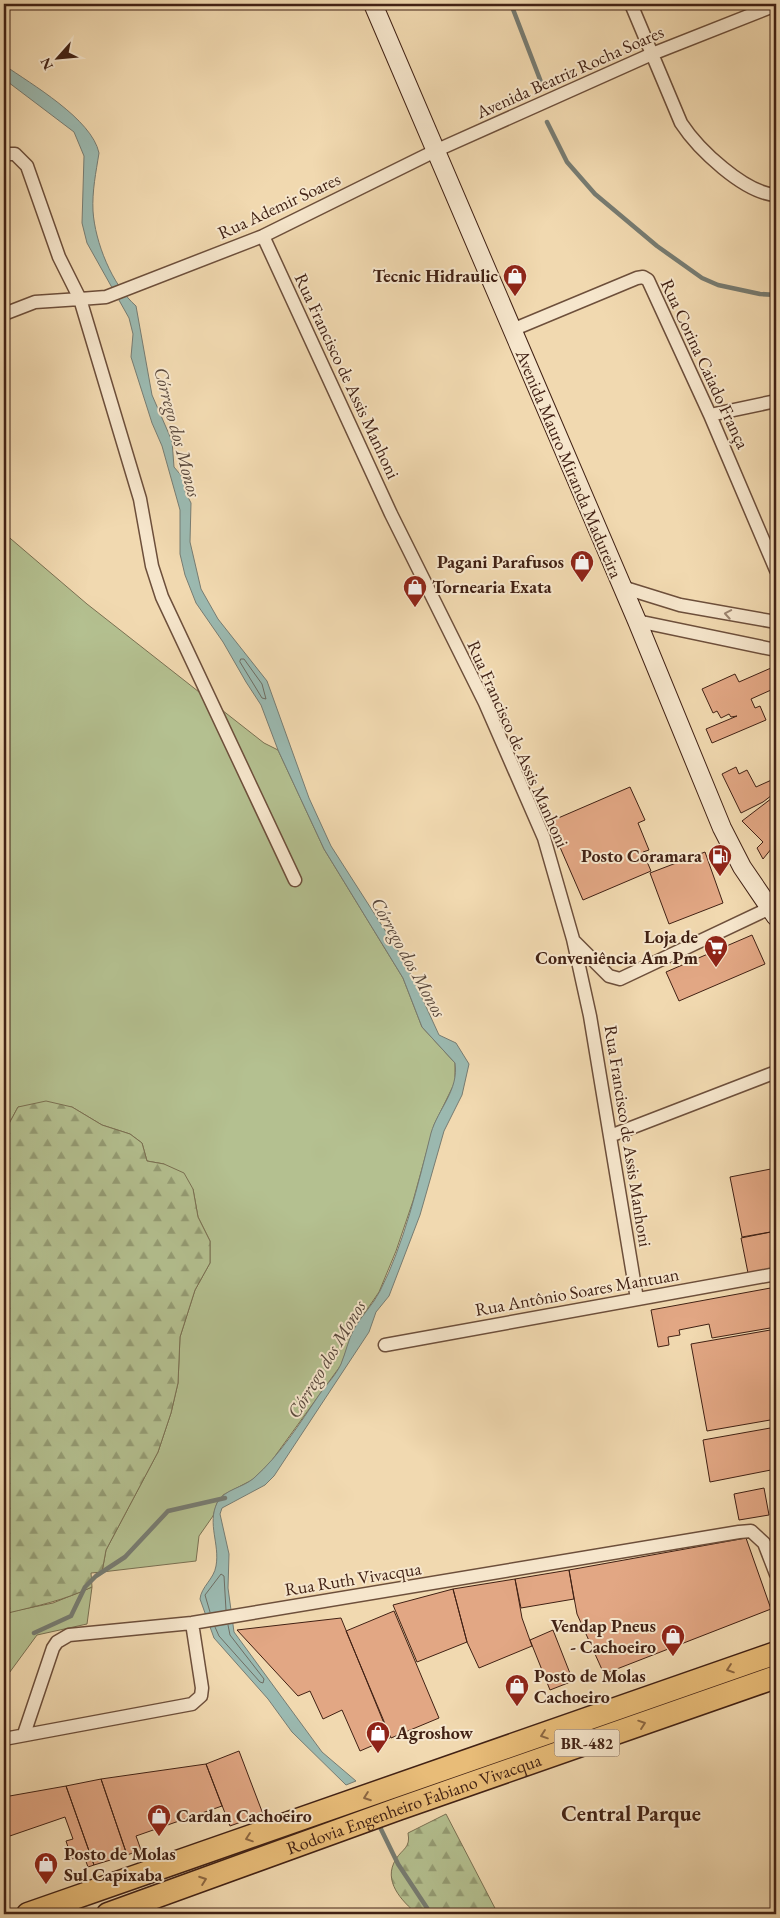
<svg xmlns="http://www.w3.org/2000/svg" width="780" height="1918" viewBox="0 0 780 1918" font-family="'EB Garamond',serif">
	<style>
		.grass { fill: #b4c090; stroke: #7a7052 }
		.forest { fill: url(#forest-firs); stroke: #7a7052 }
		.water { fill: #9bb9b0; stroke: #777c72 }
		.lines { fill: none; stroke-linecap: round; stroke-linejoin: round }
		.shore { stroke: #6e6d62; stroke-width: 1 }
		.stream { stroke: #777c72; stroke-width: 4.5 }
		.building { fill: #e2a784; stroke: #412114 }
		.street-casing { stroke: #6d4f3b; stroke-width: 15 }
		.secondary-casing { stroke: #412114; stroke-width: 20 }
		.highway-casing { stroke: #412114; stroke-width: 25 }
		.street { stroke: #f6e6cc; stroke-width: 12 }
		.secondary { stroke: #f6e6cc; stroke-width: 18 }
		.highway { stroke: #e8bc78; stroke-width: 22 }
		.oneway { stroke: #9c8470 }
		.oneway2 { stroke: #8c6741 }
		.labels { text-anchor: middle; stroke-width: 4; stroke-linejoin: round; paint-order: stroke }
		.shield { fill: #f6e6cc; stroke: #775c4b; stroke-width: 1 }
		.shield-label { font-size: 16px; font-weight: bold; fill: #412114 }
		.street-label { font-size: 18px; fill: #412114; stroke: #f6e6cc }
		.poi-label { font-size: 18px; font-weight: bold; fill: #412114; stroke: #f6e6cc; text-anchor: end }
		.water-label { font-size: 19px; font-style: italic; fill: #58473b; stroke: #f6e6cc }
		.district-label { font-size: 22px; font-weight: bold; fill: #412114; stroke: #f6e6cc }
	</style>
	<defs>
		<pattern id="forest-firs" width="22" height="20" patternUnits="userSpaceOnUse" patternTransform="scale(1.25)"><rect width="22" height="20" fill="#b4c090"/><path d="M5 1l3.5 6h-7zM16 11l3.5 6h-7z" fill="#949c74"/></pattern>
	</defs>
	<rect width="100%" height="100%" fill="#f1d9b0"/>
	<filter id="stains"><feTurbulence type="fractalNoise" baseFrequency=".004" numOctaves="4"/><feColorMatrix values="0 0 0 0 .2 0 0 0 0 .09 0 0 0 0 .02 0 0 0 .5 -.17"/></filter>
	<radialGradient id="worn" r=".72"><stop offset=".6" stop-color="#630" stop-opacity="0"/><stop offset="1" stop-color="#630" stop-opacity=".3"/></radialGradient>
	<path class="grass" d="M4,533L87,604L264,743L278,750L324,849L403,978L422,1027L455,1063V1082L434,1125L413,1201L396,1251L379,1292L355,1327L341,1365L270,1463L252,1480L223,1495L217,1503L213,1516L199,1536L196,1561L102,1572L106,1550L158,1452L171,1413L178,1383L180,1337L195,1290L210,1263V1241L198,1217L193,1189L164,1164L147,1161L142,1143L130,1134L102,1125L72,1107H18L4,1133Z
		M92,1587L87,1624L37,1635L4,1680V1613L53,1603Z"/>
	<path class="forest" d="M46,1101L72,1107L102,1125L130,1134L142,1143L147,1161L164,1164L184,1173L193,1189L198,1217L210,1241V1263L195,1290L180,1337L178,1383L171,1413L158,1452L106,1550L102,1572L91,1573L92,1587C65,1600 37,1606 8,1613H4V1133L18,1107Z
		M446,1814L498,1914H417C402,1901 382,1881 396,1859C402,1849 411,1848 408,1833Z"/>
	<path class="water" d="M4,65C31,84 92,119 99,153C96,172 92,191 93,211C95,242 112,285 136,306L152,395L172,441L174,467L185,480V491L191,503L190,542L201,589L218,619L267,681L309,798L331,846L406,963L439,1035L456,1043L469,1064L462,1095L444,1131L420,1215L389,1296L376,1312L369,1332L274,1476L265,1485L222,1508L220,1514L229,1554L228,1588L234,1632L322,1752L356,1781L346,1785L292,1732L268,1699L214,1638L200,1599C201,1587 214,1579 216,1566C220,1544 207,1524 217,1503C224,1489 243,1488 254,1478C280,1455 300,1423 319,1395C326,1385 336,1375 341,1364C346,1352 348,1340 354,1329C361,1316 373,1305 380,1291C404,1244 418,1185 431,1133C438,1109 459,1090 455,1063L422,1027L403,978L324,849L278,750L261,705L246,682L223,642L196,603L185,575L180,554V510L162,446L152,423L131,357L133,334L129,318L87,243L82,223L84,156L74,132L4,79Z"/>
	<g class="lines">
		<path class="shore" d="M241,659H244L262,684L266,699L262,698L240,662Z
			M210,1612L205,1595L221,1574L224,1576L226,1610
			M215,1627L219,1636L260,1682L263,1683L264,1679L230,1635L228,1625"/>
		<path class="stream" d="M511,4L541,82
			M547,122L567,162L595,194L657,246L702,278L718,285L760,294L776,295
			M34,1633L71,1616L85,1587L96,1576L125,1557L168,1511L225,1498
			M378,1823L398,1864L431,1914"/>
	</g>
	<path class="building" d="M771,668L776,670V680L771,690L751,699L755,708L760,706L766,720L712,743L706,729L737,716L731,717L729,714L721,718L717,711L713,713L702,689L735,674L739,682Z
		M736,767L739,774L747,770L756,787L776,778V792L763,802L741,813L722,774Z
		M630,787L645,820L638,823L649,850L643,852L651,871L583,900L549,822Z
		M776,795V843L763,859L757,848L763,842L742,821Z
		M705,852L723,903L669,924L650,873Z
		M752,935L765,964L679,1001L666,972Z
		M776,1168V1231L742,1237L730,1177Z
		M776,1231V1268L748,1273L741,1238Z
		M776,1287V1327L712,1338L709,1324L679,1330L680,1335L668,1337L669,1345L658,1347L651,1310Z
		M776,1329V1419L707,1431L691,1344Z
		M776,1427V1469L710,1482L703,1440Z
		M764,1488L769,1515L739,1520L734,1494Z
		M746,1538L771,1609L604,1674L577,1614L569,1570Z
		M569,1570L574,1599L521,1608L515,1579Z
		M515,1579L522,1618L532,1646L479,1668L467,1642L453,1589Z
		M453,1589L467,1642L417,1662L393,1605Z
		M394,1611L439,1718L391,1738L346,1631Z
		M341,1618L390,1738L360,1751L342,1710L323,1719L310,1691L298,1696L237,1630Z
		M553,1630L573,1681L550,1690L530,1640Z
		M239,1751L263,1814L230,1826L206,1764Z
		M206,1764L222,1806L136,1836L141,1850L127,1855L101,1779Z
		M101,1779L127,1855L94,1865L66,1786Z
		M66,1786L94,1865L88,1867L84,1856L72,1859L66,1841L73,1839L65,1817L4,1838V1797Z"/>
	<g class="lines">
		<g class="street-casing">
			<path id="street" d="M631,4L681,123C698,149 744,193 776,195
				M4,154H15L27,166L59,257L80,299L106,297L263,236L435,151L652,54L776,5
				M263,236L391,514L485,703L544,838L573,939L590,1016L637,1299
				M4,314L35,302L80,299L140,499L152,566L162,597L295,880
				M512,330L637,278L643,277L648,280L710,415L776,570
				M710,415L776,401
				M622,587L680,605L776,622
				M637,621L776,650
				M574,941L609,976L620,979L770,908
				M610,1136L776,1072
				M385,1345L776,1274
				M24,1734L53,1648L57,1642L69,1635L192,1623L739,1532L751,1531L764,1543L776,1574
				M4,1739L192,1704L201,1696L202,1688L192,1623"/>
		</g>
		<g class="secondary-casing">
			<path id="secondary" d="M373,4L637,621L722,828L742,867L776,917"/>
		</g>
		<g class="highway-casing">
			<g id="highway">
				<path d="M28,1914L776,1653"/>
				<path id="s1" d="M108,1914L398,1809L776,1677"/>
			</g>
		</g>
		<use href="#street" class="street"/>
		<use href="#secondary" class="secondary"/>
		<use href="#highway" class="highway"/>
	</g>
	<defs><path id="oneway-chevron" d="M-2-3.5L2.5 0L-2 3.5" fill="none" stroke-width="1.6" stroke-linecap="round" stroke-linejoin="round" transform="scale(1.25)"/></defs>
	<use class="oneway" href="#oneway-chevron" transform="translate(728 614) rotate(-170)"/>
	<g class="oneway2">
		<use href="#oneway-chevron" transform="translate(730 1669) rotate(161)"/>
		<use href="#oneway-chevron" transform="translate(642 1724) rotate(-19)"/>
		<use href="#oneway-chevron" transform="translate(544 1735) rotate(161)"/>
		<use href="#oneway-chevron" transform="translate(367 1797) rotate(160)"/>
		<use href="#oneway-chevron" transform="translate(249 1838) rotate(161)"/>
		<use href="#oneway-chevron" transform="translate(203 1880) rotate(-20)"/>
	</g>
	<defs>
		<g id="shop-pin" transform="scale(1.25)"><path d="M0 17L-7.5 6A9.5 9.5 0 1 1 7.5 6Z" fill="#8f2418" stroke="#f6e6cc"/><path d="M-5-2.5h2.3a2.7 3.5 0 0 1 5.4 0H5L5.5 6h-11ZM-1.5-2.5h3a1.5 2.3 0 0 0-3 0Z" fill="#fff"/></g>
		<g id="fuel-pin" transform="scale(1.25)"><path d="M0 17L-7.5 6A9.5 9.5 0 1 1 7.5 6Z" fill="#8f2418" stroke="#f6e6cc"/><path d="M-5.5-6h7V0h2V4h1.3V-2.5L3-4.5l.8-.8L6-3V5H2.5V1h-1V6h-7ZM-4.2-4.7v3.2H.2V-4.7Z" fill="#fff"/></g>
		<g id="supermarket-pin" transform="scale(1.25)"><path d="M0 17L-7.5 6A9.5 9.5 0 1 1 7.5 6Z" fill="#8f2418" stroke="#f6e6cc"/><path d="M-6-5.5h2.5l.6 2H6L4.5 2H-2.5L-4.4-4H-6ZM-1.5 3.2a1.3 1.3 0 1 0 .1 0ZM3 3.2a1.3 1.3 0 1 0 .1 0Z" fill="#fff"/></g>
	</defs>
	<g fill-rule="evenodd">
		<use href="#shop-pin" x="515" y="276"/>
		<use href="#shop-pin" x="582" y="562"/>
		<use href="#shop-pin" x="415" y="587"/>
		<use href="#fuel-pin" x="720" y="856"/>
		<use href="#supermarket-pin" x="716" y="947"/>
		<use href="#shop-pin" x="673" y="1636"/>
		<use href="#shop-pin" x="517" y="1686"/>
		<use href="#shop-pin" x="378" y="1733"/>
		<use href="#shop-pin" x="159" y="1816"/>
		<use href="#shop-pin" x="46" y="1864"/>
	</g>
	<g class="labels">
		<rect class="shield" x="554.5" y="1729.5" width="65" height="27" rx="4"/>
		<g class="shield-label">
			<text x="587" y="1749">BR-482</text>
		</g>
		<g class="street-label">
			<text transform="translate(570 72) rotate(-24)" y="6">Avenida Beatriz Rocha Soares</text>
			<text transform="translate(279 206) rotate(-25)" y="6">Rua Ademir Soares</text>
			<text transform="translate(705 364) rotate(65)" y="6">Rua Corina Caiado França</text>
			<text transform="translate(347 376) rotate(65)" y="6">Rua Francisco de Assis Manhoni</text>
			<text transform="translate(569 464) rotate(67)" y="6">Avenida Mauro Miranda Madureira</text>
			<text transform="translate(518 744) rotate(66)" y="6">Rua Francisco de Assis Manhoni</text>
			<text transform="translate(628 1136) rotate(81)" y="6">Rua Francisco de Assis Manhoni</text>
			<text transform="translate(577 1292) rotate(-10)" y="6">Rua Antônio Soares Mantuan</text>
			<text transform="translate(353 1579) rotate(-9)" y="6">Rua Ruth Vivacqua</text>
			<text dy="6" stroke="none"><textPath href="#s1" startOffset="325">Rodovia Engenheiro Fabiano Vivacqua</textPath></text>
		</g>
		<g class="poi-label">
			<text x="498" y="282">Tecnic Hidraulic</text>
			<text x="564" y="568">Pagani Parafusos</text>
			<text x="432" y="593" text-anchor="start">Tornearia Exata</text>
			<text x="702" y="862">Posto Coramara</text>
			<text x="698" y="943">Loja de<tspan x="698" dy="21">Conveniência Am Pm</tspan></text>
			<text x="656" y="1632">Vendap Pneus<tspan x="656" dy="21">- Cachoeiro</tspan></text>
			<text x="534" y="1682" text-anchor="start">Posto de Molas<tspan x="534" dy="21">Cachoeiro</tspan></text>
			<text x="396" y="1739" text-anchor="start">Agroshow</text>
			<text x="176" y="1822" text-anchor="start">Cardan Cachoeiro</text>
			<text x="64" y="1860" text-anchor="start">Posto de Molas<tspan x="64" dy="21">Sul Capixaba</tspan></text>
		</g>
		<g class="water-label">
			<text transform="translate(178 432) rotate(75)" y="7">Córrego dos Monos</text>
			<text transform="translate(409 957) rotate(61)" y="7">Córrego dos Monos</text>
			<text transform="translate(326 1359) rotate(-59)" y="7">Córrego dos Monos</text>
		</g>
		<g class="district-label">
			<text x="631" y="1821">Central Parque</text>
		</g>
	</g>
	<rect width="780" height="1918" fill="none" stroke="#f1d9b0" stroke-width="20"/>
	<rect x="5" y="5" width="770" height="1908" fill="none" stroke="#412114" stroke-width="2.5"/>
	<rect x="10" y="10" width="760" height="1898" fill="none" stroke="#412114"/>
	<g transform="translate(58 58) rotate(243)" stroke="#f6e6cc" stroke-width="4" paint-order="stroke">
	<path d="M0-4L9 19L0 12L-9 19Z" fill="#412114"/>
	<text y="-8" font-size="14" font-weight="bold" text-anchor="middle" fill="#412114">N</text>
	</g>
	<rect width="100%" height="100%" filter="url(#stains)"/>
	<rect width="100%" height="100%" fill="url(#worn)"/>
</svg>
